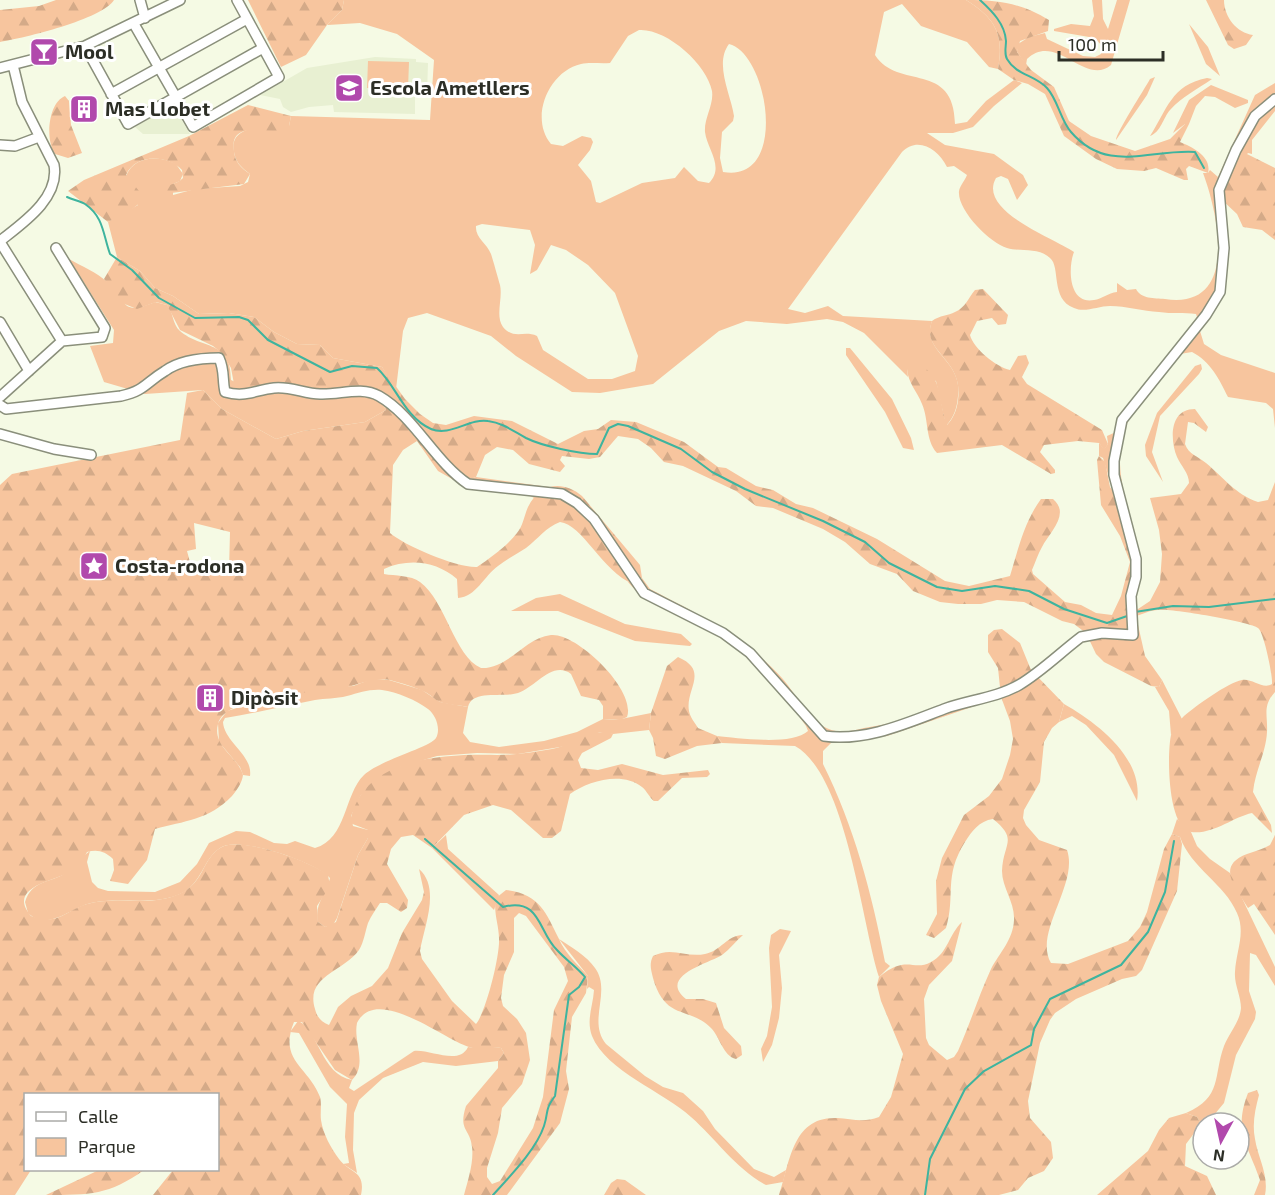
<svg xmlns="http://www.w3.org/2000/svg" width="1275" height="1195" viewBox="0 0 1275 1195" font-family="'Exo 2',sans-serif">
	<style>
		.built { fill: #e8f0d2 }
		.green { fill: #f7c59e; fill-rule: evenodd }
		.forest { fill: url(#forest-firs); fill-rule: evenodd }
		.lines { fill: none; stroke-linecap: round; stroke-linejoin: round }
		.stream { stroke: #3eb49e; stroke-width: 2 }
		.minor-casing { stroke: #8a8f7b; stroke-width: 12 }
		.minor { stroke: #fff; stroke-width: 9 }
		.labels { text-anchor: middle; stroke-width: 6; stroke-linejoin: round; paint-order: stroke }
		.poi-label { font-size: 20px; font-weight: bold; fill: #2c2e26; stroke: #fff; text-anchor: start }
	</style>
	<defs>
		<pattern id="forest-firs" width="22" height="20" patternUnits="userSpaceOnUse" patternTransform="scale(1.5)"><rect width="22" height="20" fill="#f7c59e"/><path d="M5 1l3.5 6h-7zM16 11l3.5 6h-7z" fill="#d4aa88"/></pattern>
	</defs>
	<rect width="100%" height="100%" fill="#f5fae4"/>
	<path class="built" d="M375,57L416,59V62L428,63L427,95H415V114L334,112L333,105L309,107L291,112L283,107L280,99L260,95L307,68Z
		M170,107L175,109L190,134H143L135,127Z"/>
	<path class="green" d="M344,0H966C996,19 1004,34 998,69L989,67L967,42L921,26L902,4L884,12L875,55C898,91 954,60 955,124L967,122L986,101L1014,80L1022,83L994,106L973,127L953,133H927L945,145L994,154L1023,175L1028,185L1017,200L1008,179L1001,176L996,178C977,211 1054,238 1074,252C1068,267 1068,305 1094,300C1102,299 1108,293 1117,292V283L1127,290L1136,289C1141,299 1154,298 1165,299C1239,310 1219,216 1203,173H1208L1210,170L1218,177L1255,95L1275,83V111L1252,140V154L1248,153L1225,181L1219,300L1200,331L1204,344L1221,355L1275,373V428L1273,409L1266,403L1228,397C1219,379 1211,362 1192,352L1180,354C1131,410 1106,430 1128,509C1134,532 1142,553 1139,577L1103,458L1099,456V443L1104,449L1108,444L1107,436L1116,432L1197,317L1196,314C1184,312 1172,314 1159,312C1143,311 1126,306 1110,306C1098,306 1085,313 1074,308C1050,299 1061,267 1050,258C1038,247 1021,252 1007,248C990,243 957,210 959,191C960,186 965,180 967,175L954,166L947,167C938,149 918,136 902,152L788,309L805,313L828,306L843,316L932,321C921,353 963,359 958,396C957,408 954,417 946,426L936,381L907,369L908,377L864,333L843,322L827,319L787,324L746,321L719,331L653,384L600,393L572,392L516,356L491,336L427,313L408,318L403,331L396,389L382,367L333,358L320,345L297,344L274,332L254,317L229,313L199,314L173,296L155,288L140,271L117,257L108,222L138,205L126,176C134,156 159,155 176,164L183,174L180,181L173,184V195L195,189L240,186L248,182L250,174C241,167 236,163 234,152C228,123 270,127 289,126L291,116L430,120L434,60L397,34L360,23L327,25L342,10ZM639,30C666,28 707,64 712,91C714,105 704,118 705,132C707,149 725,167 709,183L698,181L684,167L675,178L642,183L600,203L596,202L591,181L578,165L590,150L593,142L591,138L582,136L563,146L551,144C529,118 549,71 581,64C590,62 601,64 610,63L628,36ZM729,44C769,54 789,184 723,172L720,158L722,132L733,121L734,116C731,95 714,64 729,44ZM482,224L530,230L535,245L530,274L537,270L551,245L566,250L588,265L615,293L638,356L635,371L612,379H588L543,350L537,336C524,330 514,340 503,327C495,316 503,298 500,285C498,278 493,260 491,254C487,243 475,238 476,226Z
		M1092,0H1102L1103,19L1108,29L1117,0H1130L1111,65C1085,87 1056,31 1027,59L1026,65L1017,52L1018,44L1029,37L1045,33L1047,39L1083,56L1095,57L1101,54L1102,46L1095,38L1054,31V29L1071,24L1090,26L1094,16Z
		M1189,24L1208,47L1220,76L1206,64Z
		M368,61L409,62L408,89L367,88Z
		M1155,77L1147,95L1116,140C1116,133 1144,90 1150,79Z
		M1207,78L1212,79C1196,90 1183,96 1170,110C1163,118 1161,132 1150,136C1167,110 1171,85 1207,78Z
		M1211,85L1248,100V103L1235,108L1215,97L1205,96L1196,106L1189,124H1185L1173,133L1189,100Z
		M69,259C81,266 97,272 107,282C127,303 122,316 155,302L167,305C174,313 172,324 180,331C202,350 231,339 231,380L250,389L273,382L321,389L367,387L374,391L386,410L365,422L303,431L276,439L222,409L203,390L145,394L104,382L90,346L113,343L114,330Z
		M846,348H850L892,399L911,438L914,450L903,448L885,412L846,355Z
		M1201,364L1202,369L1199,374L1160,416L1152,452L1163,482L1146,456L1145,445L1157,413L1195,366Z
		M476,477L549,487L534,498L527,494L459,483Z
		M642,578L650,589C700,615 743,636 782,678C798,696 811,727 836,731C845,733 855,730 864,728C911,721 954,703 999,688L1001,697L887,736L832,742L823,751V764C854,826 872,894 885,962L890,966L879,977C862,923 846,774 795,746L722,743L717,736C738,738 792,746 808,731L806,726C783,693 757,662 723,639C693,618 652,611 628,582H640Z
		M560,594L625,624L681,634L692,644L690,646L635,641L558,611H511L536,598Z
		M372,679L389,680L422,690L440,702L468,707L463,733L470,742L499,747L544,741L577,732L603,719L616,720L651,713L649,730L613,734L600,732L566,746L518,754L477,753L437,756L400,767L361,795L351,816L353,826L368,830V838L358,855L337,918L333,925L325,927L318,922C314,904 326,895 330,878C315,862 238,835 220,848C203,859 202,883 182,893C154,907 121,896 91,903C72,907 48,932 28,913L25,902C32,880 50,883 66,873C76,867 82,856 90,851L87,862L92,882L98,888L108,891L155,892L180,882L197,864L209,843L236,831L250,832L274,843L287,844L295,841L315,848C347,839 344,794 364,775C380,760 431,747 436,738C441,729 436,715 428,709C416,700 397,692 382,690C369,689 359,693 347,696C336,699 325,698 315,700C285,706 255,713 225,718L223,722C224,742 253,755 250,776L243,775L240,767L219,742L218,723L227,711L272,697L306,690L353,686Z
		M1162,680L1182,719L1171,735L1169,711L1155,687H1159Z
		M1064,704C1096,722 1144,758 1137,801L1114,755L1086,725L1072,716L1059,722Z
		M1177,819L1191,832L1197,846L1210,859L1230,873L1275,967V986L1256,955L1250,953L1249,991L1256,1012L1255,1019L1236,1055L1224,1103L1214,1115L1201,1124L1197,1117L1186,1113C1223,1097 1213,1076 1224,1046C1229,1033 1240,1022 1241,1008C1241,996 1234,984 1235,972C1236,951 1246,933 1237,913C1225,884 1191,868 1180,837L1172,834Z
		M446,835L448,849L499,895L494,910L432,848Z
		M780,929L791,931L779,955L782,988L779,1018L772,1045L763,1062L761,1049L767,1036L772,1007L769,948L771,935Z
		M559,939C571,947 587,956 595,968C612,991 587,1021 606,1044L645,1076L663,1087L683,1093L703,1111L715,1129L754,1169L774,1177L786,1170L783,1182L766,1185C736,1169 716,1139 691,1117C664,1092 606,1071 592,1036C586,1020 593,1006 594,990L589,987L587,989L588,976Z
		M298,1021C318,1028 321,1075 352,1080L349,1088L354,1091L414,1051C430,1049 459,1066 468,1047C480,1049 489,1047 501,1048L504,1053L498,1061L456,1066L423,1062L383,1078L359,1100L354,1113L353,1150L357,1173L343,1164L349,1163L345,1137L347,1104L330,1087L299,1033L290,1032Z"/>
	<path class="forest" d="M56,0H114C103,19 24,38 0,42V10L39,6Z
		M248,0H344L342,10L327,25L306,55L281,67Z
		M966,0C1000,0 1020,3 1049,20L1048,31L1020,41L1017,52L1031,70L1054,87L1069,121L1091,136L1135,151L1170,139L1185,124H1189L1180,142C1193,147 1212,157 1208,173L1189,166L1186,169L1188,180H1184L1156,168L1144,171L1117,169L1096,159L1064,136L1045,94L1028,84L1014,80L998,69C1004,34 996,19 966,0Z
		M1206,0H1224C1224,17 1237,33 1253,35L1246,45L1234,49L1228,45Z
		M65,96L69,101L71,125L82,153L68,158L55,154C45,140 48,103 65,96Z
		M248,105L291,116L289,126L283,131C265,133 229,120 234,151C235,162 241,168 250,174L244,184L163,194L159,192C165,183 176,186 183,178L182,170C167,154 135,154 126,175L139,191L141,202L126,214L108,222L68,191L84,180L189,136Z
		M1245,153L1275,168V240L1262,230L1243,227L1237,214L1222,200C1225,184 1229,161 1245,153Z
		M117,257L140,271L155,288L173,296L199,314L229,313L254,317L274,332L297,344L320,345L333,358L382,367L405,399L420,414L433,423L446,425L474,416L512,421L558,444L584,431L598,429L611,420L636,422L684,442L718,467L726,468L756,486L773,490L796,504L813,508L877,539L945,581L969,586L1010,576C1018,550 1024,522 1041,499H1053C1071,514 1049,533 1042,547C1038,554 1035,563 1032,570L1033,574L1065,602L1081,605L1096,613L1112,615L1121,596L1130,562L1120,536L1101,505L1097,460L1099,456L1105,462L1110,487L1115,494L1133,550L1135,611L1150,601L1160,582L1162,554L1159,530L1150,498L1181,494L1189,483C1189,473 1181,466 1177,457C1170,440 1169,409 1195,409L1208,427L1206,432L1194,423L1188,422L1185,444C1189,455 1198,456 1206,463C1224,478 1235,494 1258,502L1268,500L1275,482V692C1262,706 1268,716 1267,732C1266,753 1255,771 1253,792L1271,825L1272,833L1252,813C1233,817 1213,835 1191,832C1167,828 1167,753 1171,735C1173,727 1179,721 1184,716C1196,706 1227,683 1242,680C1252,678 1263,690 1272,684C1273,677 1264,632 1258,628C1251,622 1169,608 1158,610C1151,610 1143,614 1136,616L1145,656L1162,680L1159,687L1151,686L1104,662L1096,654L1086,633L1074,624L1062,621L1024,602L997,600L981,604H958L940,602L913,591L897,574L870,564L845,542L823,529L773,508L756,506L736,491L683,466L664,462L651,448L638,439L618,436L600,457L589,459L562,456L560,460L565,466L560,472L529,464L513,450L497,447L485,455L476,477L459,483L438,471L417,441L403,450L393,465L390,533C405,546 457,568 477,567C490,558 507,546 517,533C523,526 524,516 528,507C540,483 563,480 582,496L640,565L642,578L633,584C603,572 582,524 560,522C546,527 538,539 526,548C517,554 507,559 498,566C484,576 476,597 458,598L457,579C436,561 409,558 384,569V574C395,576 411,575 420,582C446,601 454,656 481,668C509,669 524,638 551,635C576,632 637,690 627,717L620,720L603,719V706L599,700L581,696L571,674C552,660 535,688 518,693C503,698 472,689 468,707C459,705 449,705 440,702C435,700 430,694 425,692C415,687 401,683 390,680C370,677 352,688 332,690C308,692 224,696 218,724C212,747 238,756 243,775C242,783 237,790 232,796C209,820 184,821 155,829L147,860L128,884L110,881L114,870L113,859C105,851 97,849 87,852C83,860 79,866 72,871C59,880 5,886 31,916C59,926 64,911 87,904C115,896 146,906 174,896C205,886 200,861 220,848C238,835 311,861 328,875L330,886L317,906L318,922L325,927L336,922L358,855L368,838V830L350,823C361,756 445,754 497,755C516,755 534,752 552,749C572,746 593,726 613,734L611,738L582,753L578,760L581,768L598,770L622,764L663,775L708,770L710,774L707,777L682,778L658,801H654C649,797 647,791 642,787C622,771 588,781 570,794L561,831L552,838H543L511,810L493,805L464,815L432,848L413,835L401,837L391,849L387,864L408,900L407,908L401,912L387,903H380C376,909 371,916 368,923C365,932 364,942 359,950C342,973 305,976 315,1009C317,1017 321,1022 329,1025L338,1007L351,996L372,986L388,968L402,933L422,900L424,892L419,869C441,888 424,927 420,951L422,959L452,1001L476,1024C486,1012 500,956 499,939C499,925 493,912 496,898L506,890C540,894 546,913 559,939C565,953 578,965 588,976L586,993L572,1017L566,1071L569,1089L560,1123L507,1195H464C468,1180 474,1162 472,1147C470,1128 458,1131 466,1106L498,1068V1061L504,1053L501,1048C490,1047 480,1051 469,1047C443,1039 376,984 357,1023C353,1042 368,1064 352,1080L335,1070L302,1022H294C278,1061 309,1067 320,1097C322,1104 320,1113 321,1120C323,1134 331,1148 339,1159C350,1174 366,1170 361,1195H153L173,1170H218V1094H26V1170H31L15,1195H0V485L12,474L180,440L187,393L203,390L222,409L276,439L303,431L365,422L386,410L374,391L367,387L321,389L273,382L250,389L234,384L231,368L223,354L213,346L180,330L167,305L156,302L137,309L122,303L104,279ZM194,523L230,532L229,571L198,573L191,566L187,551L196,549ZM519,913L526,916L564,967L568,981L554,1010L543,1097L533,1128L500,1181L492,1184L487,1177V1168L498,1133L502,1108L522,1084L530,1060L526,1033L517,1019L503,1006L501,998L504,975L514,952V918Z
		M983,289L1008,315L1006,324L998,325L992,318L977,321L970,335C973,348 996,367 1010,370L1018,356L1026,355L1029,363L1022,377L1027,384L1102,430L1108,444L1104,450L1099,443L1078,441L1044,445L1040,452L1055,470V473L1051,474L1002,445L937,453C925,440 929,420 922,404C917,391 908,383 907,369L912,363C944,369 938,403 947,425C953,419 957,410 958,400C964,357 920,353 932,321C940,315 948,316 955,312C965,308 969,297 975,290Z
		M1002,629L1020,643L1031,670L1064,704L1059,722L1052,728L1044,742L1040,782L1024,810L1023,818L1026,825L1039,840L1067,850C1079,884 1033,933 1051,963L1068,964L1128,941L1140,927L1147,912L1164,849L1172,834L1180,837L1182,844L1177,891L1142,970L1136,976L1122,979L1076,999L1055,1013L1050,1020L1040,1043L1028,1101L1030,1118L1051,1142L1053,1158L1044,1171L1028,1178L1018,1190L999,1195H779C790,1163 792,1116 837,1118C852,1119 864,1123 879,1117L891,1097L903,1054L881,1001L877,985L879,977C907,954 913,972 931,962C948,953 949,934 962,922L952,961L929,985L924,999L926,1038L929,1045L947,1060L954,1057L958,1051C970,1024 979,995 991,969C1000,952 1013,940 1014,920C1015,902 1002,888 1002,871C1003,843 1019,840 993,819C979,821 972,831 965,842C943,877 956,895 946,928L934,938L926,935L937,914L936,881L942,858L964,815L989,796L1002,779L1010,755L1013,739L1010,721L1001,697L998,668L988,652V635L994,630Z
		M678,657C710,671 685,689 689,711C690,717 695,723 698,728L717,736L722,743L697,746L665,759L656,756L653,738L649,730L651,713L667,666Z
		M1275,835V935L1254,904L1248,908C1236,888 1215,866 1247,854C1255,851 1263,849 1270,845Z
		M743,935C736,941 730,949 722,955C710,963 657,976 686,999H703L716,1003L724,1028L741,1046L742,1055L736,1059C723,1056 720,1037 711,1028C689,1006 665,1021 653,978C651,970 649,964 653,956C672,946 686,958 705,954C721,951 727,935 743,935Z
		M1257,1090L1259,1095C1255,1110 1252,1124 1255,1139C1258,1158 1269,1175 1265,1195H1254L1260,1180C1248,1144 1233,1132 1248,1093Z
		M1186,1113L1197,1117L1201,1124L1186,1144L1185,1166L1207,1176L1216,1195H1097L1148,1151L1159,1130L1169,1118Z
		M99,1170H144C109,1195 90,1195 46,1195Z
		M617,1179L625,1180L646,1195H604L611,1183Z"/>
	<g class="lines">
		<path class="stream" d="M980,0C992,11 1005,24 1006,41C1006,47 1004,54 1007,59C1016,75 1035,75 1047,88C1058,100 1060,119 1071,132C1107,174 1149,149 1195,152L1204,168
			M67,197C73,200 80,201 85,204C104,217 103,235 110,254L132,270L159,298L195,318L239,317L248,320L268,340L330,372L352,366L377,368C396,385 404,417 431,429C450,437 469,418 488,421C503,423 513,431 526,438C542,446 579,454 597,454L609,428L618,424L628,426L681,449L712,472L745,489L823,521L865,542L889,563L937,587L962,591L995,586L1029,591L1064,609L1107,623L1130,615
			M1135,612L1173,606L1209,607L1275,599
			M425,839L503,907C541,897 538,932 557,950C566,960 577,967 585,977L579,987L569,995L555,1096C544,1111 549,1111 544,1126C536,1150 510,1176 493,1195
			M925,1195L930,1159L965,1089L984,1071L1031,1045L1034,1029L1050,999L1121,965L1148,932L1165,892L1174,841"/>
		<g class="minor-casing">
			<path id="minor" d="M140,0L145,18
				M134,24L193,127L279,77L237,0
				M85,46L128,124L263,48
				M0,68L85,46L180,0
				M111,94L247,19
				M0,145L15,146L39,137
				M0,241C23,223 60,198 54,165L22,102L13,65
				M0,242L62,341
				M0,322L29,371
				M0,397L62,341L102,337L105,328L56,248
				M0,405L6,409L121,396C146,390 145,383 165,371C180,360 201,358 219,358C225,371 222,379 225,392C245,398 255,390 274,388C290,386 305,394 320,394C340,395 361,386 379,396C414,416 435,462 468,484L562,494L577,503L594,519L644,593L723,633L750,653L824,736C865,742 907,723 944,709C969,700 996,698 1019,685C1041,672 1061,652 1081,637L1102,633L1133,635L1131,596L1136,577V559L1114,475V461L1122,420L1206,315L1220,292L1224,248L1219,190L1236,150L1255,116L1275,99
				M0,434L54,449L91,455"/>
		</g>
		<use href="#minor" class="minor"/>
	</g>
	<defs>
		<g id="bar-square" transform="scale(1.5)"><rect x="-9" y="-9" width="18" height="18" rx="4" fill="#b149ac" stroke="#fff"/><path d="M-6-5H6L.8 .8V4.5H3.5V6h-7V4.5H-.8V.8Z" fill="#fff"/></g>
		<g id="school-square" transform="scale(1.5)"><rect x="-9" y="-9" width="18" height="18" rx="4" fill="#b149ac" stroke="#fff"/><path d="M0-5L7-2L0 1L-7-2ZM-4 1L0 2.5L4 1V4Q0 6-4 4Z" fill="#fff"/></g>
		<g id="building-square" transform="scale(1.5)"><rect x="-9" y="-9" width="18" height="18" rx="4" fill="#b149ac" stroke="#fff"/><path d="M-4-6H4V6H1V3H-1V6H-4ZM-2.5-4.3h1.7v1.8h-1.7ZM.8-4.3h1.7v1.8H.8ZM-2.5-1h1.7V.8h-1.7ZM.8-1h1.7V.8H.8Z" fill="#fff"/></g>
		<g id="sight-square" transform="scale(1.5)"><rect x="-9" y="-9" width="18" height="18" rx="4" fill="#b149ac" stroke="#fff"/><path d="M0-6L1.8-2.2L6-1.7L2.9 1.2L3.7 5.4L0 3.3L-3.7 5.4L-2.9 1.2L-6-1.7L-1.8-2.2Z" fill="#fff"/></g>
	</defs>
	<g fill-rule="evenodd">
		<use href="#bar-square" x="44" y="52"/>
		<use href="#school-square" x="349" y="88"/>
		<use href="#building-square" x="84" y="109"/>
		<use href="#sight-square" x="94" y="566"/>
		<use href="#building-square" x="210" y="698"/>
	</g>
	<g class="labels">
		<g class="poi-label">
			<text x="65" y="59">Mool</text>
			<text x="370" y="95">Escola Ametllers</text>
			<text x="105" y="116">Mas Llobet</text>
			<text x="115" y="573">Costa-rodona</text>
			<text x="231" y="705">Dipòsit</text>
		</g>
	</g>
	<rect x="24" y="1093" width="195" height="78" fill="#ffffff" stroke="#ababa8" stroke-width="1.5"/>
	<rect x="36" y="1112" width="30" height="9" fill="#ffffff" stroke="#ababa8" stroke-width="1.5"/>
	<text x="78" y="1123" font-size="18" fill="#2c2e26">Calle</text>
	<rect x="36" y="1138" width="30" height="18" fill="#f7c59e" stroke="#ababa8" stroke-width="1.5"/>
	<text x="78" y="1153" font-size="18" fill="#2c2e26">Parque</text>
	<g transform="translate(1221 1141) rotate(188)"><circle r="28" fill="#ffffff" stroke="#ababa8" stroke-width="1.5"/>
	<path d="M0-4.5L10 22L0 15L-10 22Z" fill="#b149ac"/>
	<text y="-9" font-size="16" font-weight="bold" text-anchor="middle" fill="#2c2e26">N</text>
	</g>
	<path d="M1059 51v9h104v-9" fill="none" stroke="#2c2e26" stroke-width="3"/>
	<text x="1068" y="51" font-size="18" fill="#2c2e26" stroke="#ffffff" stroke-width="4.5" paint-order="stroke">100 m</text>
</svg>
